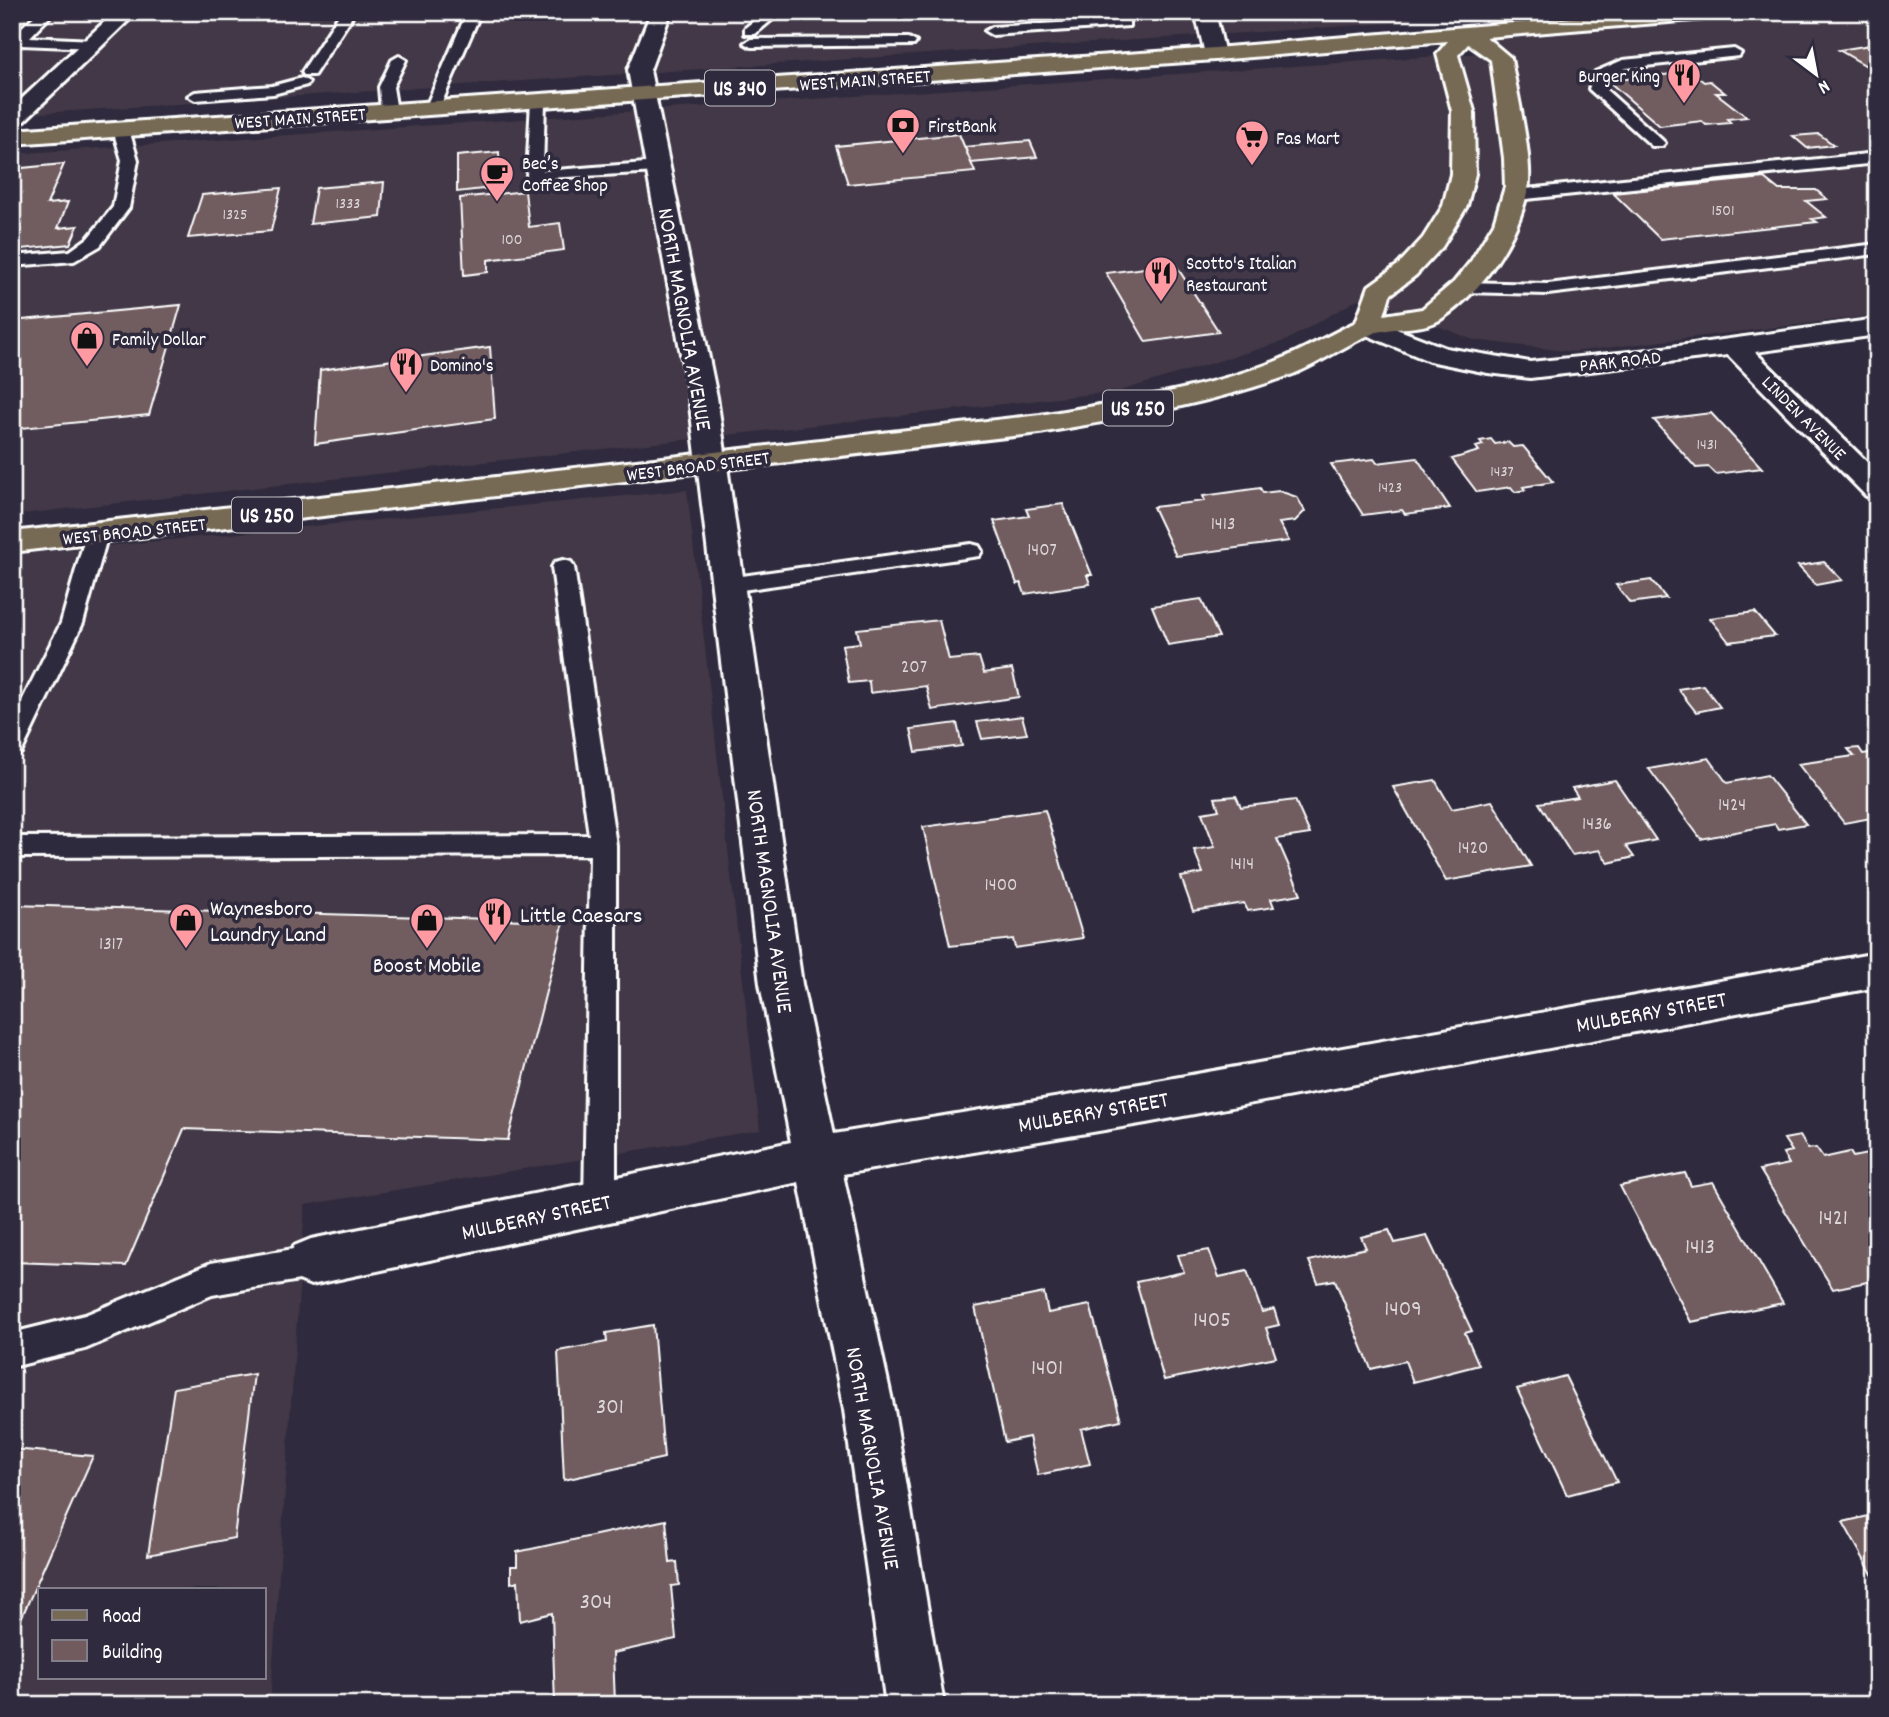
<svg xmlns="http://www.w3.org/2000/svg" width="1889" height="1717" viewBox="0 0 1889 1717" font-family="Dekko,sans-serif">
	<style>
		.built { fill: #433947; fill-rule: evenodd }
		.building { fill: #715b5f; stroke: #fff; stroke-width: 2 }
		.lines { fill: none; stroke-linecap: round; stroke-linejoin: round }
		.lane-casing { stroke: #fff; stroke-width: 6 }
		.street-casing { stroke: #fff; stroke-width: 6 }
		.secondary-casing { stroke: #fff; stroke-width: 6 }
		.primary-casing { stroke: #fff; stroke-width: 6 }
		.lane { fill: #2f2a3d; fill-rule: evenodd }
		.street { fill: #2f2a3d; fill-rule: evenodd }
		.secondary { fill: #2f2a3d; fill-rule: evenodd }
		.primary { fill: #776a54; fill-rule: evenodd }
		.labels { text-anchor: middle; stroke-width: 7; stroke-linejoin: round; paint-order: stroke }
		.far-number-label { font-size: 16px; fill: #dcd6d7 }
		.far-poi-label { font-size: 19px; fill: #fff; stroke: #2f2a3d; text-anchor: start }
		.far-street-label { font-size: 19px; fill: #fff; stroke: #2f2a3d }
		.number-label { font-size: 19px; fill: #dcd6d7 }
		.shield { fill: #2f2a3d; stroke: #c1bfc5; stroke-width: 2 }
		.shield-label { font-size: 21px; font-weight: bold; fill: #fff }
		.street-label { font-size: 23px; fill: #fff; stroke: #2f2a3d }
		.poi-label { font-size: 23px; fill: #fff; stroke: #2f2a3d; text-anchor: start }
		.near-number-label { font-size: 23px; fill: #dcd6d7 }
	</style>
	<rect width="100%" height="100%" fill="#2f2a3d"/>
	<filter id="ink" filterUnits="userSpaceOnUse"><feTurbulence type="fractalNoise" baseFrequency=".0143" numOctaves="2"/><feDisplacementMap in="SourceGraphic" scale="14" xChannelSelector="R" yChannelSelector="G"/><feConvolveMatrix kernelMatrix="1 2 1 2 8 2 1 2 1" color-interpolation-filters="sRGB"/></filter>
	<g filter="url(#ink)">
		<path class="built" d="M12,12H1418L1407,22L12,115Z
			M1488,12H1877V315L1573,352L1474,340L1362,297L1285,341L1120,391L12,515V154L1497,52Z
			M687,490L760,1130L305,1205L270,1705H12V555ZM40,1589H264V1677H40Z"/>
		<path class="building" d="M1877,44V72L1839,50Z
			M1691,72L1704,82L1710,81L1725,93H1716L1747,117L1727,119L1731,123L1706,125L1702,121L1660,126L1608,81Z
			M959,134L975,172L848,184L836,146Z
			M1819,134L1834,145L1807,148L1793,136Z
			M1030,141L1037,157L971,163L965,147Z
			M499,152L500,187L457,192V156Z
			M64,164L47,204L68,202L58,228L78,226L70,244L12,250V169Z
			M1764,178L1779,190H1816L1827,199L1806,201L1826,217L1812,219L1817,222L1660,239L1613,193Z
			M384,182L381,217L310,224L316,188Z
			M281,188L271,231L188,238L202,195Z
			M525,191L529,227L560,223L564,250L488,260V272L464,275L460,198Z
			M1175,264L1219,332L1146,342L1106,273Z
			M181,305L149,415L12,429V321Z
			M490,347L495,419L315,444L320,370Z
			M1711,413L1762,468L1716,474L1709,467L1696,468L1654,420Z
			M1491,439L1495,444L1508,442L1513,447L1523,446L1553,482L1523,487L1525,490L1515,492L1511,487L1477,492L1452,459L1479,451L1476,447L1483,445L1480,441Z
			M1417,458L1450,508L1405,514L1402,510L1363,515L1331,464L1374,459L1377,463Z
			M1260,488L1263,493L1279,491L1297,497L1305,511L1295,521L1279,523L1289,541L1176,556L1153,507L1205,501L1203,496Z
			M1063,504L1092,575H1087L1090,584L1025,594L1021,583L1017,584L994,521L1029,516L1026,509Z
			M1824,562L1842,580L1816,585L1798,566Z
			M1651,580L1666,598L1630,603L1616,585Z
			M1201,599L1219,637L1168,645L1152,606Z
			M1755,612L1775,636L1729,642L1710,618Z
			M939,620L949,660L979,657L984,673L1012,669L1019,697L932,710L926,686L870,693L869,681L849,683L842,645L860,643L857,629Z
			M1703,685L1720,707L1696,712L1678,689Z
			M1022,716L1027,734L982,739L977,722Z
			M957,723L962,746L916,752L911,729Z
			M1859,748L1863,754L1877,752V817L1844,823L1798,764L1854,756L1848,749Z
			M1709,758L1727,783L1767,775L1806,824L1778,829L1775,824L1701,839L1649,769Z
			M1435,780L1452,809L1492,801L1531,866L1446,881L1393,787Z
			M1615,780L1656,840L1626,846L1634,857L1608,863L1600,850L1572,855L1539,803L1578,797L1572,788Z
			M1236,796L1241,807L1295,800L1310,834L1277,839L1301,894L1271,899L1274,907L1248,911L1244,903L1193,911L1181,877L1203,873L1194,850L1215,847L1202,813L1219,810L1215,798Z
			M1045,810L1083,938L1015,948L1013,939L950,946L923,827Z
			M12,905L564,921L508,1140L184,1129L126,1266L12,1262Z
			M1800,1136L1808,1149L1816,1148L1823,1158L1850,1152L1853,1157L1877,1152V1236L1868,1238L1877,1251V1280L1833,1289L1760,1170L1789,1164L1783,1153L1792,1151L1784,1139Z
			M1685,1173L1691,1186L1713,1182L1783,1303L1691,1322L1620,1186Z
			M1389,1230L1395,1243L1427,1236L1472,1331L1465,1333L1479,1365L1413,1382L1405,1361L1371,1369L1335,1280L1318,1283L1309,1261L1366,1248L1361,1237Z
			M1209,1250L1219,1277L1247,1271L1262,1312L1274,1309L1279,1325L1266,1328L1276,1357L1164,1380L1136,1282L1184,1272L1178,1255Z
			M1044,1293L1048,1313L1090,1305L1121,1420L1081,1429L1090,1464L1038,1475L1029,1437L1005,1442L975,1307Z
			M653,1325L664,1458L564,1480L558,1351L607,1342L606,1333Z
			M254,1374L234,1538L148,1555L174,1388Z
			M1565,1376L1617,1482L1567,1495L1517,1389Z
			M12,1449L93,1456L12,1639Z
			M1877,1514V1583L1843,1522Z
			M666,1520L670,1563L677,1562L679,1585L671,1586L676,1639L613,1653L615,1703L555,1705L552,1613L520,1621L518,1581L511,1583V1566H517V1552Z"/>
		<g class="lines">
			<g class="lane-casing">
				<path id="lane" d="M39,12H54L30,37L94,40L101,44L94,48L21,45L12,50V36Z
					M341,12H355L314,75H304L302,72Z
					M467,12H481L439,109L432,113L427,112L425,109Z
					M765,12H781L755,34H745V28Z
					M1124,19L1129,20V26L992,35L985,31L992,27Z
					M909,38L916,42L914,45L751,47L744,43L751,39Z
					M1734,49L1741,53L1739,56L1626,68L1607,77L1604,88L1662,140L1665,143L1662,146H1652L1589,89L1595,72L1623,60Z
					M399,56L406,60L393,87L397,111L389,116L381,111L379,87L392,60Z
					M302,78L309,82L307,85L273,94L195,100L188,96L195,92L272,86Z
					M538,97L545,101L543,171L658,162L666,167L658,172L529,179L527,176L531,101Z
					M121,125L129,130L138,160L129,208L100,246L74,261L12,266V256L70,251L88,238L113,207L122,160L113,130Z
					M1877,153V163L1516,200L1508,195L1516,190Z
					M1877,244V254L1548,294L1463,292L1454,287L1463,282L1548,284Z
					M97,527L105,529L108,534L83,623L24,747L21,753L12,756V721L61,623L86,534L89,529Z
					M971,544L979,546L982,551L979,556L728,592L720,590L717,585L720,580L728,578Z
					M563,560L571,562L574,567L616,845V1203L611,1213L600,1218L589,1213L584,1203L590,855L12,857V837L589,835L552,567L555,562Z
					M311,1246L322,1251L327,1262L322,1273L311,1278L212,1295L85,1349L12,1367V1333L85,1315L211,1263Z"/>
			</g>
			<g class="street-casing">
				<path id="street" d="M651,12H671L650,70L717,397L802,984L834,1134L1146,1083L1877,953V987L1146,1123L843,1174L894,1410L944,1705H886L844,1410L799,1182L311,1285L294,1278L287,1262L294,1246L311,1239L791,1142L760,984L689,397L628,70Z
					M1195,12H1215L1225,54L1222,58H1208L1205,54Z
					M1368,318L1446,348L1530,362L1649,350L1877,319V335L1755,352L1877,472V498L1866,496L1728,355L1530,378L1488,373L1429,361L1359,332L1355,326L1359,320Z"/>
			</g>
			<g class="secondary-casing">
				<path id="secondary" d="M115,12H137L20,125L12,127V108Z"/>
			</g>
			<g class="primary-casing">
				<path id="primary" d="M1643,12H1728L1718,18L1486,37L1511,58C1516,90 1534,161 1528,189C1518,239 1483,291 1441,319C1423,331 1394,326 1374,333C1346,344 1321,363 1293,374C1211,404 1126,418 1040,433L12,552V532L1040,415C1119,402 1199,390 1274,362C1302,351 1329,335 1356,322L1369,286L1398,265L1423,238L1443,206L1451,174L1452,111L1437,54L1448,41L1215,60L12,144V130L1215,48ZM1468,44L1491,60L1504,158L1505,187L1494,223L1471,261L1454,282L1422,309L1384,315L1390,295L1416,275L1442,247L1467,206L1475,174L1474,111L1458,55Z"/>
			</g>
			<use href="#lane" class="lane"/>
			<use href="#street" class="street"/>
			<use href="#secondary" class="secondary"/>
			<use href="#primary" class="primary"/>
		</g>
	</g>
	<defs>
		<g id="restaurant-pin" transform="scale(1.75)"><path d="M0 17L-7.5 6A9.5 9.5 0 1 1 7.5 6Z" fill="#ff9aa2" stroke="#2f2a3d"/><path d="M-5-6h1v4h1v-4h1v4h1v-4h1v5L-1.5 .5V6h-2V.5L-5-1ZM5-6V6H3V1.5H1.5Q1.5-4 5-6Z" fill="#111"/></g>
		<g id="bank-pin" transform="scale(1.75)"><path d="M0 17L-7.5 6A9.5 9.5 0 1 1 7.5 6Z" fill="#ff9aa2" stroke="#2f2a3d"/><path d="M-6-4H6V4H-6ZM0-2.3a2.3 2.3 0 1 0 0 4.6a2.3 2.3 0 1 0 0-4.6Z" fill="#111"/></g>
		<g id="supermarket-pin" transform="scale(1.75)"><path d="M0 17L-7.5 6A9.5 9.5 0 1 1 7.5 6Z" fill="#ff9aa2" stroke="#2f2a3d"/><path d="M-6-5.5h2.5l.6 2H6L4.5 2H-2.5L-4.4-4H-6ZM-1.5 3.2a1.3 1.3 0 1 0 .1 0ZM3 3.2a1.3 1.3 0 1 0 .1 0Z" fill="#111"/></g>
		<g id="cafe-pin" transform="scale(1.75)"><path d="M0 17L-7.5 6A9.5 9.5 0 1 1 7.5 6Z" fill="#ff9aa2" stroke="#2f2a3d"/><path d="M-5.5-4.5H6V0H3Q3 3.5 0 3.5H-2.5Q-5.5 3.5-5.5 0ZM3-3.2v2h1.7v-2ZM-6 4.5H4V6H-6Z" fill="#111"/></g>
		<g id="shop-pin" transform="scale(1.75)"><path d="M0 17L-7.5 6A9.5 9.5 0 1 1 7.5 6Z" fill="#ff9aa2" stroke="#2f2a3d"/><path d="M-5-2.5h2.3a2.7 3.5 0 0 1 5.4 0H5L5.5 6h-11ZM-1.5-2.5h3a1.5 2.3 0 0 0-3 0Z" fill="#111"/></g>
	</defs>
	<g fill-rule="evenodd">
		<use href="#restaurant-pin" x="1684" y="75"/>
		<use href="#bank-pin" x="903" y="125"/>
		<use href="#supermarket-pin" x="1252" y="137"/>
		<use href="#cafe-pin" x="497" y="173"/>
		<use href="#restaurant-pin" x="1161" y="273"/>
		<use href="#shop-pin" x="87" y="338"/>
		<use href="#restaurant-pin" x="406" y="364"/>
		<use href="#restaurant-pin" x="495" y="914"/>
		<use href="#shop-pin" x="186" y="920"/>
		<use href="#shop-pin" x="427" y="920"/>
	</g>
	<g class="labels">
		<g class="far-number-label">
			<text x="348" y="208">1333</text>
			<text x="1723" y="215">1501</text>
			<text x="235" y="219">1325</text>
			<text x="512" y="244">100</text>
			<text x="1707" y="449">1431</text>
			<text x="1502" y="476">1437</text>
			<text x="1390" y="492">1423</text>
		</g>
		<g class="far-poi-label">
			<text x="1660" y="82" text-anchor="end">Burger King</text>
			<text x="928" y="132">FirstBank</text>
			<text x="1276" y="144">Fas Mart</text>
			<text x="522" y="169">Bec’s<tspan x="522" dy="22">Coffee Shop</tspan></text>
			<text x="1186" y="269">Scotto's Italian<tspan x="1186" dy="22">Restaurant</tspan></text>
			<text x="112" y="345">Family Dollar</text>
			<text x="430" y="371">Domino's</text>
		</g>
		<g class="far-street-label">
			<text transform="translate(865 79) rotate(-4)" y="7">WEST MAIN STREET</text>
			<text transform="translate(300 117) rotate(-4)" y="7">WEST MAIN STREET</text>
			<text transform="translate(1620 360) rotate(-6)" y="7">PARK ROAD</text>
			<text transform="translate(1805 417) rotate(45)" y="7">LINDEN AVENUE</text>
			<text transform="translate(698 465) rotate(-7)" y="7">WEST BROAD STREET</text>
			<text transform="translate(134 530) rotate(-6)" y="7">WEST BROAD STREET</text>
		</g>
		<g class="number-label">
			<text x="1223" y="529">1413</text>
			<text x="1042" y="555">1407</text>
			<text x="914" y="672">207</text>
			<text x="1732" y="810">1424</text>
			<text x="1597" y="829">1436</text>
			<text x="1473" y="853">1420</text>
			<text x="1242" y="869">1414</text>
			<text x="1001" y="890">1400</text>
			<text x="111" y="949">1317</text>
		</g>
		<g class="shield">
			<rect x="705" y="70.5" width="70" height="35" rx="5"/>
			<rect x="1103" y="390.5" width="70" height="35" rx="5"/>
			<rect x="232" y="497.5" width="70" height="35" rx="5"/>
		</g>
		<g class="shield-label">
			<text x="740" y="95">US 340</text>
			<text x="1138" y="415">US 250</text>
			<text x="267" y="522">US 250</text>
		</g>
		<g class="street-label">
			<text transform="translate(686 319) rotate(80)" y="8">NORTH MAGNOLIA AVENUE</text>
			<text transform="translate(771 901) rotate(82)" y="8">NORTH MAGNOLIA AVENUE</text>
			<text transform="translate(1651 1011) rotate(-10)" y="8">MULBERRY STREET</text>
			<text transform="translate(1093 1111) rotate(-10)" y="8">MULBERRY STREET</text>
			<text transform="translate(536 1216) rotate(-12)" y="8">MULBERRY STREET</text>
			<text transform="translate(874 1458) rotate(80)" y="8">NORTH MAGNOLIA AVENUE</text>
		</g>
		<g class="poi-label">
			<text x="210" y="915">Waynesboro<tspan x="210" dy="26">Laundry Land</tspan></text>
			<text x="520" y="922">Little Caesars</text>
			<text x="427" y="972" text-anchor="middle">Boost Mobile</text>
		</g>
		<g class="near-number-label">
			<text x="1833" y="1224">1421</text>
			<text x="1700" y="1253">1413</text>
			<text x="1403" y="1315">1409</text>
			<text x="1212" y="1326">1405</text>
			<text x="1047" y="1374">1401</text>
			<text x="610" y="1413">301</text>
			<text x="596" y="1608">304</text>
		</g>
	</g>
	<rect width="1889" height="1717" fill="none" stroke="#2f2a3d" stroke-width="42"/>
	<rect x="21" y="21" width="1847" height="1675" fill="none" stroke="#fff" stroke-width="2.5" filter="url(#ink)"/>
	<rect x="38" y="1588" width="228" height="91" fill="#2f2a3d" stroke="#827f8b" stroke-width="2"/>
	<rect x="52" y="1610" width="35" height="10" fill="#776a54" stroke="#827f8b" stroke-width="2"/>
	<text x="102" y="1622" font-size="21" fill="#ffffff">Road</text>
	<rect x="52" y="1640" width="35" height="21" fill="#715b5f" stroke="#827f8b" stroke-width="2"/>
	<text x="102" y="1658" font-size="21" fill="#ffffff">Building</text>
	<g transform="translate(1816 74) rotate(148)" stroke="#2f2a3d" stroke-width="5" paint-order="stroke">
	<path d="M0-5L12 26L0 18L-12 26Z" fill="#ffffff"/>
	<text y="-10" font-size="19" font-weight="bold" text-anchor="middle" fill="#ffffff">N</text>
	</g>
</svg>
